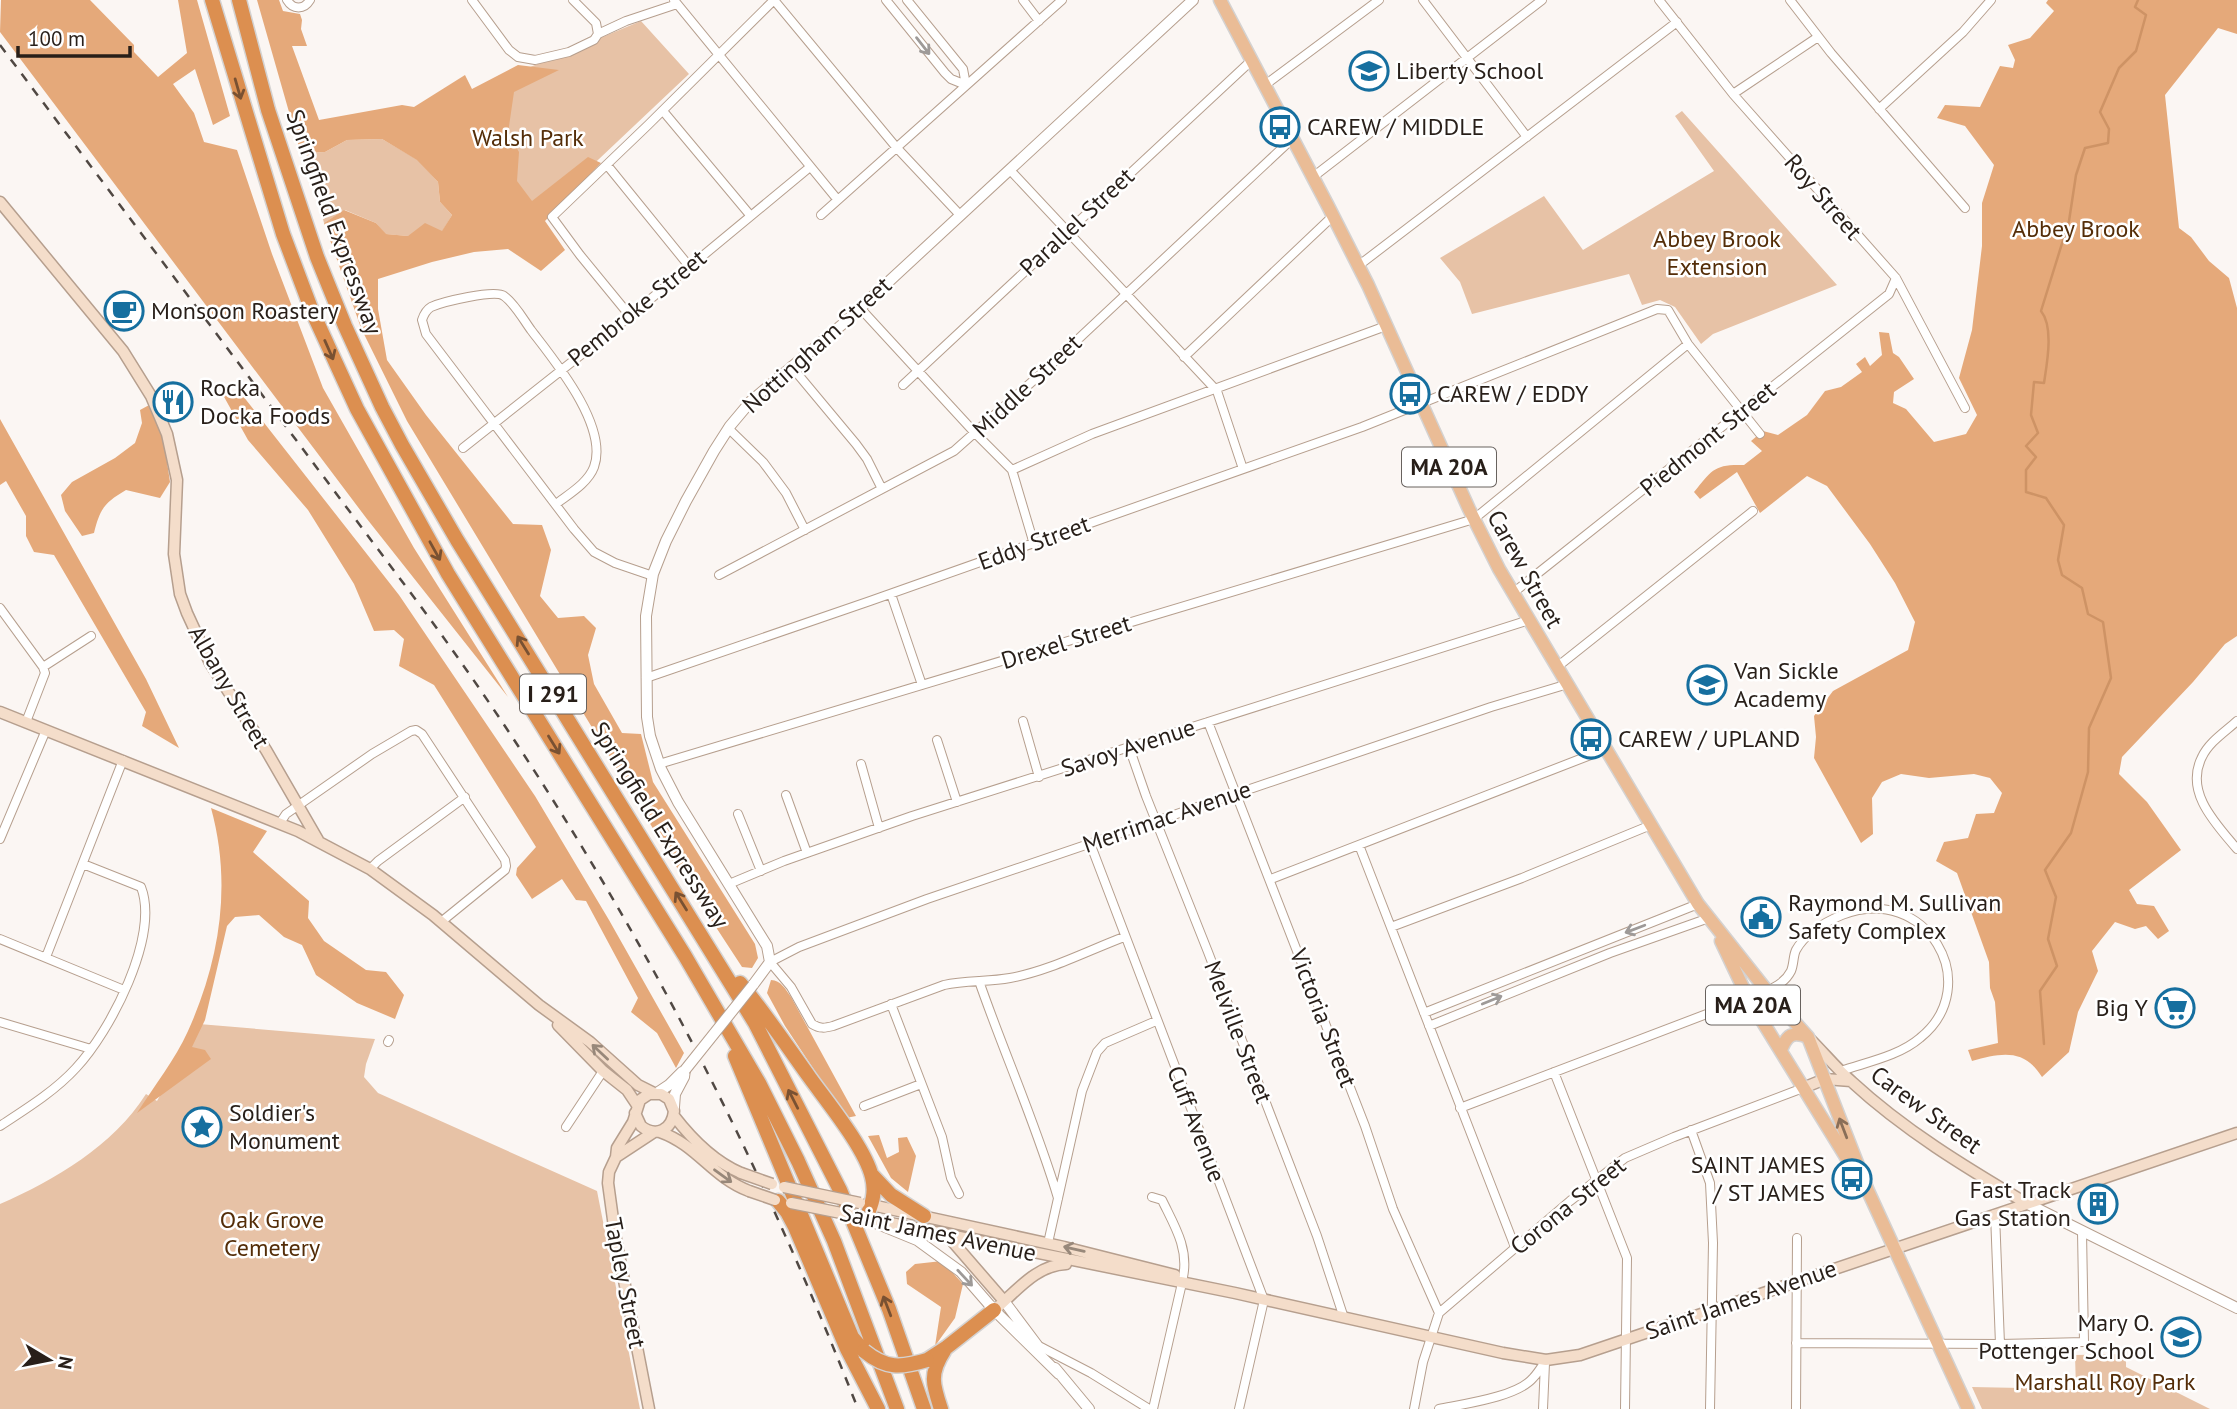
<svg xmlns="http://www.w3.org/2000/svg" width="2237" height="1409" viewBox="0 0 2237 1409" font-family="'PT Sans',sans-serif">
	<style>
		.green { fill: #e7c2a6 }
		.forest { fill: #e5a97a }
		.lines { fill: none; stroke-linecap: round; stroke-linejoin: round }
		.stream { stroke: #ce9365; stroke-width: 2.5 }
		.minor-casing { stroke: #b69f8e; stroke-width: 10 }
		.tertiary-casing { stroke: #b69f8e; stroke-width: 12 }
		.secondary-casing { stroke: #b69f8e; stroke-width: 13 }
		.primary-casing { stroke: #d4d2d1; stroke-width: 15 }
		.motorway-casing { stroke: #d4d2d1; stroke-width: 17 }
		.minor { stroke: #fff; stroke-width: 8 }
		.tertiary { stroke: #fff; stroke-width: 10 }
		.secondary { stroke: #f4ddca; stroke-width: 10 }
		.primary { stroke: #eabc96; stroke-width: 12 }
		.motorway { stroke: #dc8f50; stroke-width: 14 }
		.rail { stroke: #504843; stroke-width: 2.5; stroke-dasharray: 9 9; stroke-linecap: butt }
		.tertiary-bridge-casing { stroke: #b69f8e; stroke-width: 12; stroke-linecap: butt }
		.secondary-bridge-casing { stroke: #b69f8e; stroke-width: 13; stroke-linecap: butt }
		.motorway-bridge-casing { stroke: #d4d2d1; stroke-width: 17; stroke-linecap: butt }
		.tertiary-bridge { stroke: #fff; stroke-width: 10 }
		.secondary-bridge { stroke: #f4ddca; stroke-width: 10 }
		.motorway-bridge { stroke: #dc8f50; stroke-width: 14 }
		.oneway { stroke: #9e9a98 }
		.oneway2 { stroke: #795132 }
		.oneway3 { stroke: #98887a }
		.oneway4 { stroke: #896e58 }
		.labels { text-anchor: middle; stroke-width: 5; stroke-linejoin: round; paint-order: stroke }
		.shield { fill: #fff; stroke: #68625e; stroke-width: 2 }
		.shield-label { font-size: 23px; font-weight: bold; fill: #281f19 }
		.poi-label { font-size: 24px; fill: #281f19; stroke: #fff; text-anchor: start }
		.park-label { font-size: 24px; fill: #542d08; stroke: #fff }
		.street-label { font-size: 24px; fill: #281f19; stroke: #fff }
	</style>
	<rect width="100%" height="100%" fill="#fbf6f3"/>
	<path class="green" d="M641,21L689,74L509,244L444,103Z
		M1682,111L1837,285L1713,334L1701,344L1675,307L1660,300L1642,305L1629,274L1472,314L1460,282L1440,258L1544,196L1583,250L1714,171L1675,116Z
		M382,139L418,160L438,182L440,202L452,215L442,232L408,236L385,234L376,223L345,210L324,223L306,153L325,152L347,140Z
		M199,1024L375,1039L366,1064L364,1077L378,1093L597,1191L640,1409H0V1204C55,1180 113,1146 146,1094L157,1101Z
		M2126,1354V1367L2210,1409H1982L1972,1387L2076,1389L2075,1355Z"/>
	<path class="forest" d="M1,0H90L134,45V52L158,77L187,53L178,0H197L230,116L213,125L195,69L173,84L194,113L204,142L237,150L272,254L323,388L414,548L508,697L367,519L0,32Z
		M257,0H279L283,11L300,14L302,20L301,29L307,46H292L319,120L402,105L414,107L465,75L472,89L518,65L559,70L514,92L508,133L519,152L517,181L532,201L588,157L601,163L545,221L565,250L541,271L508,249L474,252L432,262L378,279V309L387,360L426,415L513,524L542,525L551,550L540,596L558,618L584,616L596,628L588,655L594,684L622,733L641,734L653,782L755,944L758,958L752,968L742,967L672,860L407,421L361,328L324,223L344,210L376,223L386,234L408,236L425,223L442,231L452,215L440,202L438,182L417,160L382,139L347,140L325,152L306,153L299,147Z
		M2048,0H2237V34L2218,28L2165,95L2179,228L2191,237L2209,261L2229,278L2237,308V636L2225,644L2193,682L2122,757L2119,774L2147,802L2181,850L2129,890L2137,904L2154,906L2169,931L2158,939L2146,926L2135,929L2115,922L2092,951L2098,971L2078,1012L2069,1052L2042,1077C2024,1048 2001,1053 1972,1061L1968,1050L1998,1043L1995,1002L1990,988L1989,962L1957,873L1936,861L1944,842L1968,838L1976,814L1994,813L2002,793L1990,778L1974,774L1929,778L1901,774L1882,782L1872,798L1873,834L1861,843L1814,758L1816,737L1814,716L1833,691L1908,650L1915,622L1895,583L1870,544L1827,486L1807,476L1760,513L1737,472L1700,499L1694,492C1712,470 1714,464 1744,465L1762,451L1751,441L1763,431L1778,435L1807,415L1825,391L1841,387L1862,372L1856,364L1865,357L1870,366L1882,355L1879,332L1889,333L1893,353L1899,357L1914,379L1894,392L1893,403L1906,409L1934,442L1966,434L1977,415L1959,378L1972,330L1982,246V203L1994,165L1965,126L1937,118L1945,105L1980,107L2000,66L2013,68L2015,60L2008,45L2030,38L2054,11L2046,3Z
		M223,395L243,396L399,595L535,796L609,920L684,1053L676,1068L657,1033L631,1012L638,998L586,901L576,900L562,879L532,899L516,875L517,868L536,847L434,685L399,666L404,639L394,630L374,631L354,584L308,510L248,440Z
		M151,404L164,442L170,482L160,498L126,490C104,503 100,509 94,533L82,536L65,511L61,495L72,482L115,458L135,443L142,423L140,410Z
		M0,419L146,679L179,748L142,726L146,712L54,555L34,552L26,536V516L6,481L0,485Z
		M211,808L267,831L253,852L309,901L308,918L324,941L366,970L386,972L404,995L395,1019L357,1003L316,975L302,945L284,937L259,915L235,917L227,926L205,1020L192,1047L205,1050L211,1059L137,1113C154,1086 175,1060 188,1031C220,960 232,884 211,808Z
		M771,980C781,980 786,990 791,997L856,1116L846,1118L785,1026L767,993Z
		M879,1135L887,1158L899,1152L898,1138L907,1137L916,1156L908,1192L891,1178L868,1136Z
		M942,1261L963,1284L955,1318L935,1346L941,1307L907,1284L906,1272L915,1264Z"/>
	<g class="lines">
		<path class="stream" d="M2044,1044L2040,991L2057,966L2048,939L2056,897L2045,870L2071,833L2088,772L2089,728L2111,678L2103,622L2088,614L2082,588L2062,575L2058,560L2064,525L2046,498L2026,492V470L2036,457L2026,446L2038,433L2031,415L2034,382L2044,383C2047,363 2054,327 2041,311L2069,221L2076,175L2085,148L2108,143L2109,129L2100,112L2119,68L2136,51L2146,15L2135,7L2138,0"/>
		<g class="minor-casing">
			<path id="minor" d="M287,0C293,10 304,10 310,0
				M472,0L509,50L518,57L535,60L569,52L594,40L598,34L626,21L677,4
				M573,0L596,23L598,34
				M674,0L837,199
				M774,0L896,147L960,215
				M886,0L945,73L951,79L966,85
				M907,0L963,69L966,85
				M1023,0L1039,21
				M1423,0L1527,137
				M1659,0L1733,94L1896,278L1965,408
				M1790,0L1831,53L1965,208
				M1265,85L1379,0
				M1733,94L1818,37
				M1879,109L1963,32L1991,0
				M663,111L750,215
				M607,165L689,266
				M1010,170L1217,391L1243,469
				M1313,177L1542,0
				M821,215L1062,0
				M1358,266L1677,22
				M860,308L975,433L1012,470L1034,544
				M630,316L580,255L552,217L648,125L774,0
				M1184,357L1333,216
				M791,366L856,444L867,459L882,489
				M903,385L1252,60
				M728,428L763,462L786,493L805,530
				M463,448L630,316L810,167
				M1012,470L1092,434L1386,326
				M556,504C569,494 588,483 594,467C609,426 554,360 531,330C523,319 515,304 504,296C495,289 442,302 431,307C426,310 424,314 422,320L426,334L574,529L594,552L615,563L653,576
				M719,575L954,451L1043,372L1293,138
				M1513,593L1889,294L1896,278
				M891,594L922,685
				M0,608L43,667L45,673L26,722
				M43,667L91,636
				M1557,667L1753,511
				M646,678L870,601L1362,427L1657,309L1668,310L1688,344L1760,434
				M1023,721L1039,777
				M2237,721C2225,732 2209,742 2202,757C2184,792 2216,824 2237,849
				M1208,722L1365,1126L1393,1209L1439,1313
				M937,740L957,802
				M1129,747L1146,796L1208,952L1317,1236L1344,1318
				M659,764L1474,519L1688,344
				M861,764L879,828
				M786,795L807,853
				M738,814L761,871
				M280,823L286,814L372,754L411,731L416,730L422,734L505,860L506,866L505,870L441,922
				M0,839L46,730
				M1090,843L1264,1300L1239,1409
				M1359,845L1515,1247
				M370,869L378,861L465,797
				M1271,879L1606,749
				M729,884L784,861L912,816L1529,620
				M1391,927L1522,878L1651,825
				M1124,937C1087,951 1049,971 1010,978C988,982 965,980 944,985L833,1026C825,1028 820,1029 812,1024L791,987L770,962L799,947L927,899L1491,707L1568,684
				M0,939L124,990
				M46,957L123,760
				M979,981C1004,1053 1036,1124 1058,1198
				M891,1004L942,1137L951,1178L959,1194
				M1424,1013L1698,904
				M0,1022L91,1049
				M1429,1026L1610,953L1709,918
				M388,1042L389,1040
				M1554,1072L1627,1258L1625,1409
				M864,1106L921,1084
				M1460,1108L1767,991C1777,986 1786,981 1791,971C1794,964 1793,956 1796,950C1805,934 1825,922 1842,915C1926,882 1986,985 1920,1038C1899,1056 1867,1062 1841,1071
				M0,1126C26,1109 55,1091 76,1068C110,1032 160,936 141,887L83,864
				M566,1127L603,1071
				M1691,1130L1710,1183L1713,1243L1710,1409
				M1152,1197L1162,1200C1174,1225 1189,1248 1183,1277
				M1995,1214L2000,1344
				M1048,1243L1082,1091L1097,1052L1105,1043L1156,1021
				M1796,1343L2000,1344L2084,1342L2082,1232
				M1037,1345L1091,1373L1149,1409
				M1153,1409L1182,1283
				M1414,1409L1423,1362L1439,1313L1570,1201L1625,1158L1674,1137L1803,1088
				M1439,1409C1463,1404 1517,1397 1533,1378C1538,1373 1542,1366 1546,1360
				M1543,1409L1545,1363
				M1796,1409L1797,1238"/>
		</g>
		<g class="tertiary-casing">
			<path id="tertiary" d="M753,985L770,962L767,946L678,802L661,769L650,736L647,717L646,616L653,574L666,541L686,501L714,451L730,426L751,401L844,323L1193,0
				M657,1093L669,1085L682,1072
				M674,1107L675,1094L684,1077L685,1070
				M2026,1203L2237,1308
				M873,1222L917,1240L961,1272L994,1310L1059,1374
				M1004,1301L1037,1345
				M1055,1368L1089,1409"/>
		</g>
		<g class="secondary-casing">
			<path id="secondary" d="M0,202L123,351L151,396L167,434L177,480L174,554L180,594L187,613L210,663L266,750L318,840
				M0,712L298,831L370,869L433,915L539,1005L590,1042L638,1085L654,1093
				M558,1025L603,1071L627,1090L637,1105
				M1810,1039C1824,1053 1837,1069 1852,1082C1904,1130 1965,1167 2026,1203
				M1803,1088L1825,1079L1851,1081
				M635,1113L641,1126C656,1138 672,1130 674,1111L669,1099L661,1094H649L640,1100L633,1122L617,1148L616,1157L609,1172L608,1183L615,1234L649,1409
				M674,1116C691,1138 715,1162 741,1173
				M660,1132C697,1145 712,1177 749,1191
				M616,1157L654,1132
				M867,1204L1064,1247L1175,1275
				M866,1218L1235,1293L1503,1353L1546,1360L1580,1355L2237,1133
				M946,1234L1004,1301
				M999,1306C1019,1288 1038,1265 1066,1264"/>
		</g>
		<g class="primary-casing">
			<path id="primary" d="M1220,0L1328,206L1368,285L1469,509L1499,569L1698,904L1767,991L1808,1037L1868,1191L1968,1409
				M1721,941L1748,998L1854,1170
				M1781,1050C1787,1035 1792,1031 1808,1037"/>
		</g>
		<g class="motorway-casing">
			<path id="motorway" d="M212,0L283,234L312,311L357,409L448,574L685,956L759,1083L798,1161L834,1241L897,1409
				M239,0L268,110L317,257L345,326L382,407L402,445L457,540L755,1023L840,1190L889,1309L924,1409
				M740,983C765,1013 787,1046 810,1078C828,1103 865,1148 872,1177C876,1193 872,1204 866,1218
				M735,1056L852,1337L864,1351
				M873,1176L891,1195L924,1216
				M778,1201L787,1212L795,1227L847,1349L878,1409
				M927,1360L947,1347L994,1310
				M941,1409C933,1385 929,1374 944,1351"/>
		</g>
		<use href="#minor" class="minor"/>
		<use href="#tertiary" class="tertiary"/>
		<use href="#secondary" class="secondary"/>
		<use href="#primary" class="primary"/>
		<use href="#motorway" class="motorway"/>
		<path class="rail" d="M0,45L416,600C601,849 745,1121 858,1409"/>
		<g class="tertiary-bridge-casing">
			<path id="tertiary-bridge" d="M685,1070L753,985"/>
		</g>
		<g class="secondary-bridge-casing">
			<path id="secondary-bridge" d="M741,1173L772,1184
				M784,1187L860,1203
				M749,1191L775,1200
				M791,1203L866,1218"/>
		</g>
		<g class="motorway-bridge-casing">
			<path id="motorway-bridge" d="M864,1351C886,1369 901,1368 927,1360"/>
		</g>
		<use href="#tertiary-bridge" class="tertiary-bridge"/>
		<use href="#secondary-bridge" class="secondary-bridge"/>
		<use href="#motorway-bridge" class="motorway-bridge"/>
	</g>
	<defs><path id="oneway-shaft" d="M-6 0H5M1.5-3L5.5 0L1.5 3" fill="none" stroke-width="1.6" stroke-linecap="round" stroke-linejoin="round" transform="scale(1.75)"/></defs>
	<g class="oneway">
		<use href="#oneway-shaft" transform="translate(923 46) rotate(52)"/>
		<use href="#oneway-shaft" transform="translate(1635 929) rotate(159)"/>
		<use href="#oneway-shaft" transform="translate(1492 1000) rotate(-22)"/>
		<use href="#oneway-shaft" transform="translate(965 1278) rotate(47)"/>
	</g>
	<g class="oneway2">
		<use href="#oneway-shaft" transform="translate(238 89) rotate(74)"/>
		<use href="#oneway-shaft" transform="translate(329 350) rotate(66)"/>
		<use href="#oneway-shaft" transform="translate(435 551) rotate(61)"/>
		<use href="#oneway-shaft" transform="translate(523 645) rotate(-122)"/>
		<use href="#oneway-shaft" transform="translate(554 745) rotate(58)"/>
		<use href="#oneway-shaft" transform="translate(681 901) rotate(-122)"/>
		<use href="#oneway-shaft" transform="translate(793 1099) rotate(-117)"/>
		<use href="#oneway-shaft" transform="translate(887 1306) rotate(-111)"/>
	</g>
	<g class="oneway3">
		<use href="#oneway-shaft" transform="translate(600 1052) rotate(-137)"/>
		<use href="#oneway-shaft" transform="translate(723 1176) rotate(36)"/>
		<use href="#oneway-shaft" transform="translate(1074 1249) rotate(-167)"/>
	</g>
	<use class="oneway4" href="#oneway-shaft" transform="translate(1843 1128) rotate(-111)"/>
	<defs>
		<g id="school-ring" transform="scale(2.0125)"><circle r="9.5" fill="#fff" stroke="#166f9f" stroke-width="1.5"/><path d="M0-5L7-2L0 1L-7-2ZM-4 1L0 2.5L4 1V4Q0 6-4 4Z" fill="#166f9f"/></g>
		<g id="bus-ring" transform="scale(2.0125)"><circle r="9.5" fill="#fff" stroke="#166f9f" stroke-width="1.5"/><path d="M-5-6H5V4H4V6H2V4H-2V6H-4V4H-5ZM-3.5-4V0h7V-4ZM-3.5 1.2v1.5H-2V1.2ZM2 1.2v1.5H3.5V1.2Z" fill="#166f9f"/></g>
		<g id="cafe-ring" transform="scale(2.0125)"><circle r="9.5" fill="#fff" stroke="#166f9f" stroke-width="1.5"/><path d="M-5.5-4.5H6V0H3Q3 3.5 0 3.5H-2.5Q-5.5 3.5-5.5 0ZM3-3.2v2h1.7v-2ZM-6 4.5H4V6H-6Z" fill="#166f9f"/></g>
		<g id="restaurant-ring" transform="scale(2.0125)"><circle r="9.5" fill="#fff" stroke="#166f9f" stroke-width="1.5"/><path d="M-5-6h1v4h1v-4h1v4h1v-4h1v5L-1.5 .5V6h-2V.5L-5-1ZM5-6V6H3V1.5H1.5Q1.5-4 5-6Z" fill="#166f9f"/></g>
		<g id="civic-ring" transform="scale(2.0125)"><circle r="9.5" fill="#fff" stroke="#166f9f" stroke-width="1.5"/><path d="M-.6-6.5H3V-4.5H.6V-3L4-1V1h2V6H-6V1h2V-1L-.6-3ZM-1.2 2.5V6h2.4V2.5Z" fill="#166f9f"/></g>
		<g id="supermarket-ring" transform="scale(2.0125)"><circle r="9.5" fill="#fff" stroke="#166f9f" stroke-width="1.5"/><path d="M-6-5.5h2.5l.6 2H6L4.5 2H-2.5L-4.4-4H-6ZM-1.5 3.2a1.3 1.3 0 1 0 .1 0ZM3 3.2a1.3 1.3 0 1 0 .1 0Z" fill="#166f9f"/></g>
		<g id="sight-ring" transform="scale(2.0125)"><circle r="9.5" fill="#fff" stroke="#166f9f" stroke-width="1.5"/><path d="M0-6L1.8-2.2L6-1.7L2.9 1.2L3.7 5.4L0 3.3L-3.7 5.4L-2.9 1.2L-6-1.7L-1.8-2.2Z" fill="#166f9f"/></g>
		<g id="building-ring" transform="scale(2.0125)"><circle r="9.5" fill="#fff" stroke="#166f9f" stroke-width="1.5"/><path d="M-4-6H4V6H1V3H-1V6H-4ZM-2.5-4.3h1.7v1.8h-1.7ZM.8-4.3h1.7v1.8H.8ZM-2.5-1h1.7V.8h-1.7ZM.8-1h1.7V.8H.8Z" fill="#166f9f"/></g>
	</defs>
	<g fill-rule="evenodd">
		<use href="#school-ring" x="1369" y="71"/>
		<use href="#bus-ring" x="1280" y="127"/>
		<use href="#cafe-ring" x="124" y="311"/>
		<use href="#bus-ring" x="1410" y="394"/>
		<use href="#restaurant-ring" x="173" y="402"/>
		<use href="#school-ring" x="1707" y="685"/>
		<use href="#bus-ring" x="1591" y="739"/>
		<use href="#civic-ring" x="1761" y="917"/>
		<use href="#supermarket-ring" x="2175" y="1008"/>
		<use href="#sight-ring" x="202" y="1127"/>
		<use href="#bus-ring" x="1852" y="1179"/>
		<use href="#building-ring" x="2098" y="1204"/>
		<use href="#school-ring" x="2181" y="1337"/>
	</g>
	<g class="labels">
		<g class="shield">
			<rect x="1402" y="447.5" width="94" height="39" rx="5"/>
			<rect x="520" y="674.5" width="66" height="39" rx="5"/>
			<rect x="1706" y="985.5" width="94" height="39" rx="5"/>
		</g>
		<g class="shield-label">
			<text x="1449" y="475">MA 20A</text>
			<text x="553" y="702">I 291</text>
			<text x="1753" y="1013">MA 20A</text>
		</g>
		<g class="poi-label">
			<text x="1396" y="79">Liberty School</text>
			<text x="1307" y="135">CAREW / MIDDLE</text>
			<text x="151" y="319">Monsoon Roastery</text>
			<text x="200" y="396">Rocka<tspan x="200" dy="28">Docka Foods</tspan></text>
			<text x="1437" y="402">CAREW / EDDY</text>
			<text x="1734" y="679">Van Sickle<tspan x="1734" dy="28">Academy</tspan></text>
			<text x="1618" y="747">CAREW / UPLAND</text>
			<text x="1788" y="911">Raymond M. Sullivan<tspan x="1788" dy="28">Safety Complex</tspan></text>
			<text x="2148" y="1016" text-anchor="end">Big Y</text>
			<text x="229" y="1121">Soldier's<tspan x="229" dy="28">Monument</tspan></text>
			<text x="1825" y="1173" text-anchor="end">SAINT JAMES<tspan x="1825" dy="28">/ ST JAMES</tspan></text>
			<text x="2071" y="1198" text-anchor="end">Fast Track<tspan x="2071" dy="28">Gas Station</tspan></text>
			<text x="2154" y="1331" text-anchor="end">Mary O.<tspan x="2154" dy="28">Pottenger School</tspan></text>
		</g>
		<g class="park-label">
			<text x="528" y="146">Walsh Park</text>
			<text x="2076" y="237">Abbey Brook</text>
			<text x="1717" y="247">Abbey Brook<tspan x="1717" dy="28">Extension</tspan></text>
			<text x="272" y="1228">Oak Grove<tspan x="272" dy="28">Cemetery</tspan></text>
			<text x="2105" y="1390">Marshall Roy Park</text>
		</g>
		<g class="street-label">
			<text transform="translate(1823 197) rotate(49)" y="8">Roy Street</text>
			<text transform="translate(334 222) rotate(70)" y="8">Springfield Expressway</text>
			<text transform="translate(1077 222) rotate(-43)" y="8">Parallel Street</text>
			<text transform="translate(637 308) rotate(-39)" y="8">Pembroke Street</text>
			<text transform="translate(817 345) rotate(-42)" y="8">Nottingham Street</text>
			<text transform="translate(1027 386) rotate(-43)" y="8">Middle Street</text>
			<text transform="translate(1708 439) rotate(-39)" y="8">Piedmont Street</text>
			<text transform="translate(1034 543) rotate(-20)" y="8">Eddy Street</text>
			<text transform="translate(1525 569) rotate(61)" y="8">Carew Street</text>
			<text transform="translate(1066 642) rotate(-17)" y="8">Drexel Street</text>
			<text transform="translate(229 687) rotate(60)" y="8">Albany Street</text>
			<text transform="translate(1128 748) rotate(-18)" y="8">Savoy Avenue</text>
			<text transform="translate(1167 817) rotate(-19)" y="8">Merrimac Avenue</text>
			<text transform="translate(660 825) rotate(58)" y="8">Springfield Expressway</text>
			<text transform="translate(1323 1018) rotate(69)" y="8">Victoria Street</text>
			<text transform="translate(1238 1032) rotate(69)" y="8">Melville Street</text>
			<text transform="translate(1926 1110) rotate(36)" y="8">Carew Street</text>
			<text transform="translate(1196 1124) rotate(69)" y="8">Cuff Avenue</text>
			<text transform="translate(1568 1206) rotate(-39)" y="8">Corona Street</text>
			<text transform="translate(938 1233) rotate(12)" y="8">Saint James Avenue</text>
			<text transform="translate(625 1283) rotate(79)" y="8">Tapley Street</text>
			<text transform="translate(1741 1300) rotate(-19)" y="8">Saint James Avenue</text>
		</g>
	</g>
	<g transform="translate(49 1360) rotate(100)" stroke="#ffffff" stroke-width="5" paint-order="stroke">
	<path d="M0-5L12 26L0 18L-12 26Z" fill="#281f19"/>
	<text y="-10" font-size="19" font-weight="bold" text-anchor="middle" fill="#281f19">N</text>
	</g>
	<path d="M18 46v10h112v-10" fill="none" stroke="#281f19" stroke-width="3.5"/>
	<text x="28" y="46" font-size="21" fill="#281f19" stroke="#ffffff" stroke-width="5" paint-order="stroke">100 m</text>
</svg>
